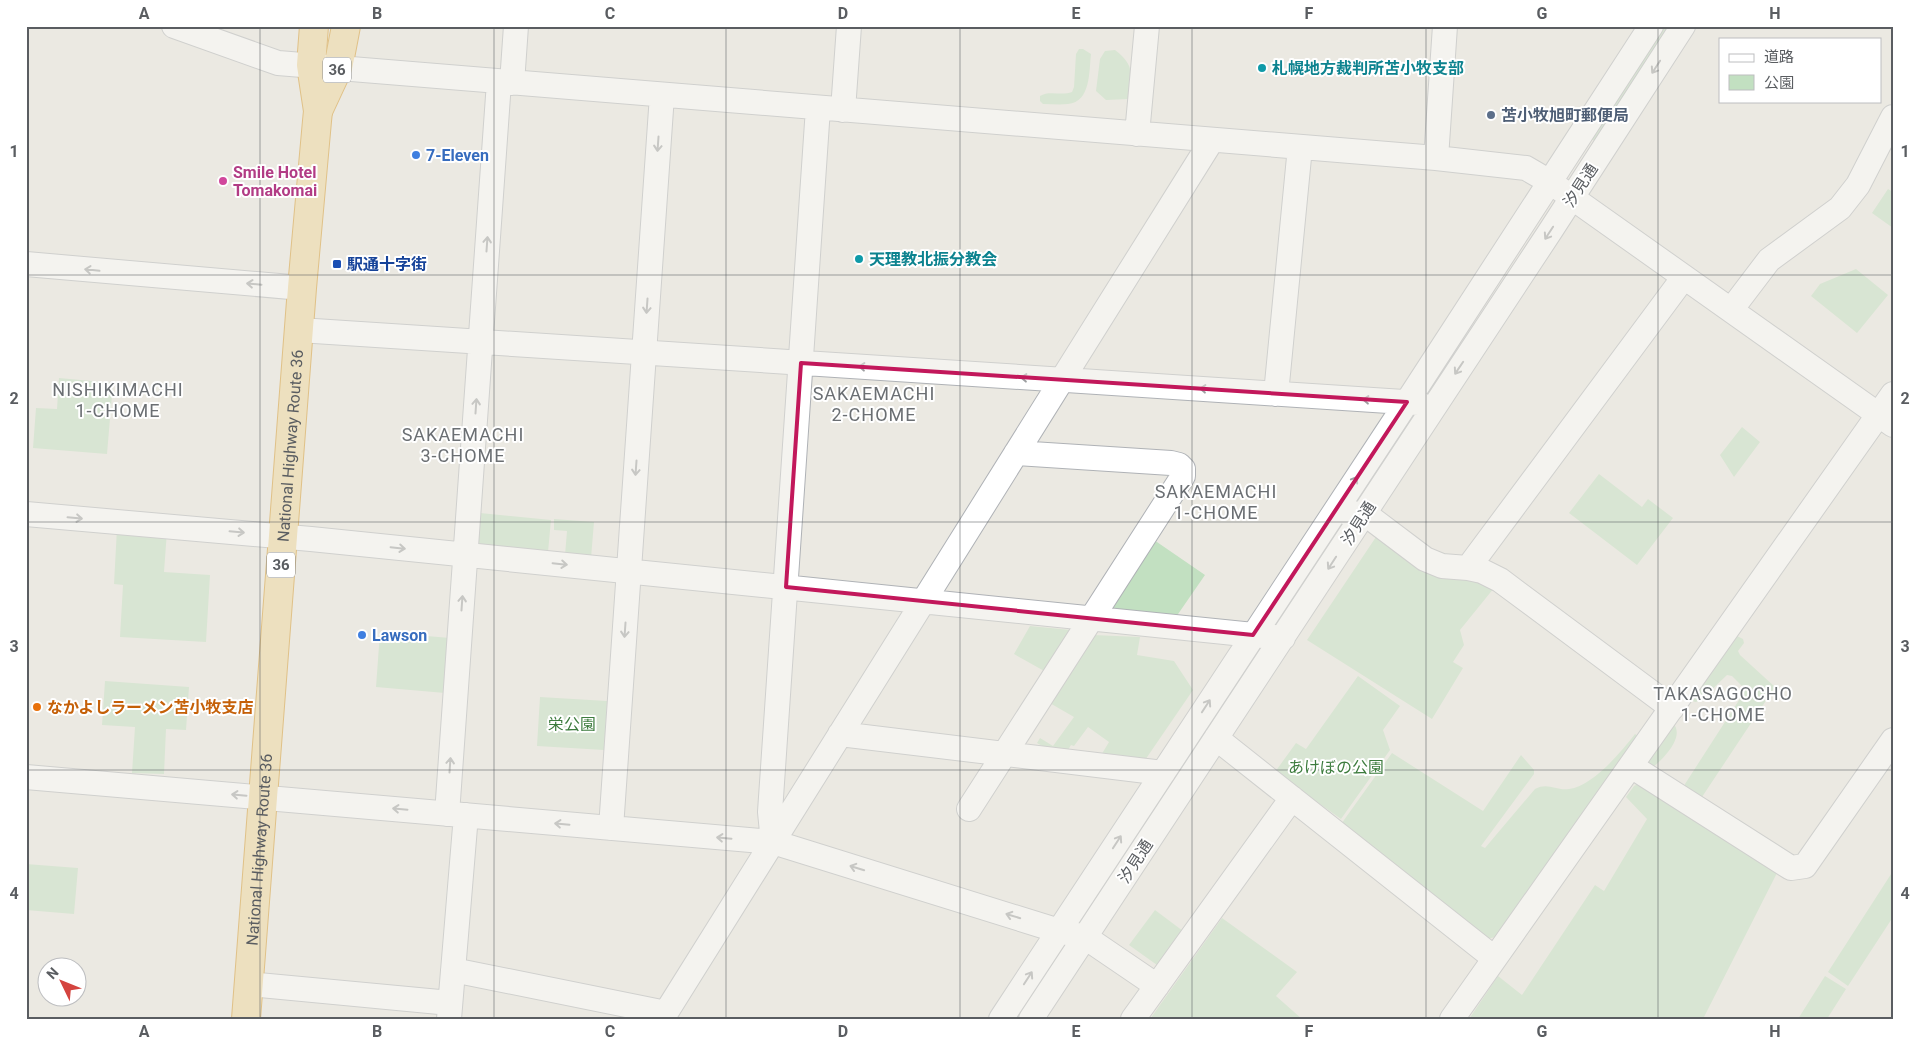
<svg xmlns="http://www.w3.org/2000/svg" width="1919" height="1045" viewBox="0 0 1919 1045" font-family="Roboto,'Noto Sans JP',sans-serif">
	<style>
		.green { fill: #c2e0c1 }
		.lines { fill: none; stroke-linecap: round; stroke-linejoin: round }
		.minor-casing { stroke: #afb2b6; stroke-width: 26 }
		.highway-casing { stroke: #d2911a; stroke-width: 30 }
		.minor { stroke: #fff; stroke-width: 24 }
		.highway { stroke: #f0d494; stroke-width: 28 }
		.oneway { stroke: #9c9ea0 }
		.marked { fill: none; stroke: #c2185b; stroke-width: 4; stroke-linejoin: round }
		.grid { fill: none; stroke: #5a5d61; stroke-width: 1; stroke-opacity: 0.55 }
		.culture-dot { fill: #0f9aa8; stroke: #fff; stroke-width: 2 }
		.service-dot { fill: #5c6f8a; stroke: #fff; stroke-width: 2 }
		.shop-dot { fill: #3f7fe0; stroke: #fff; stroke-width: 2 }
		.hotel-dot { fill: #d1479c; stroke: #fff; stroke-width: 2 }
		.transit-dot { fill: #1a4fb4; stroke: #fff; stroke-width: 2 }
		.food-dot { fill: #e8710a; stroke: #fff; stroke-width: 2 }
		.labels { text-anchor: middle; stroke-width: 4; stroke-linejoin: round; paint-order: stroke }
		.shield { fill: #fff; stroke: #8c8e90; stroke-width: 1 }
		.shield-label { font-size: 15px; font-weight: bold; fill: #5a5d61 }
		.culture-label { font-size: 16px; font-weight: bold; fill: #0d838f; stroke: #fff; text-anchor: start }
		.service-label { font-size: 16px; font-weight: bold; fill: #4e5e75; stroke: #fff; text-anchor: start }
		.shop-label { font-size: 16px; font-weight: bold; fill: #366cbe; stroke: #fff; text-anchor: start }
		.hotel-label { font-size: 16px; font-weight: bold; fill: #b23c85; stroke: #fff; text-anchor: start }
		.street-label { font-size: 16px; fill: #5a5d61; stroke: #fff }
		.transit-label { font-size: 16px; font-weight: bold; fill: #164399; stroke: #fff; text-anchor: start }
		.food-label { font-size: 16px; font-weight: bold; fill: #c56008; stroke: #fff; text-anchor: start }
		.park-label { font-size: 16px; fill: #3d7c3e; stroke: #fff }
		.neighbourhood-label { font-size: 18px; letter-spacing: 1px; fill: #6b6f73; stroke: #fff }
		.neatline { fill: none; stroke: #5a5d61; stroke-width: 2 }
		.grid-label { font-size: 16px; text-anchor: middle; font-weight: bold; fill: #5a5d61 }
	</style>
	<rect width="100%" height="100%" fill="#ebe9e2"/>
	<path class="green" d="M1663,26H1671L1597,142L1591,139Z
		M1079,49H1083L1091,54C1089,71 1091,102 1068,104C1060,105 1051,104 1043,104L1040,101V96C1049,90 1061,96 1072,92L1074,87L1076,54Z
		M1115,50C1136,66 1131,75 1129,99L1106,100L1096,91L1100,59L1105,51Z
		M1888,189L1893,192V228L1872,213Z
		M1856,269L1888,295L1857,333L1811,296L1820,284Z
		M59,378L113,383L107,454L33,448L36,408L57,409Z
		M1742,427L1760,442L1734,477L1720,455Z
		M1599,474L1642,507L1648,499L1673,518L1637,565L1569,513Z
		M480,513L551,520L548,552L477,546Z
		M554,519L594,522L591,558L565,555L567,531L554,530Z
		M117,528L167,531L164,572L210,575L206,642L120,637L123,585L114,584Z
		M1380,531L1494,588L1460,630L1464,645L1453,662L1463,668L1432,719L1307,640Z
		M1154,540L1205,575L1176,617L1117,612L1111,607Z
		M1030,626L1071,630L1046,672L1014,654Z
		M380,632L450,638L445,693L376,687Z
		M1093,635L1140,637L1137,655L1174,661L1193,690L1141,766L1100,757L1109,742L1088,727L1074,746L1071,745L1063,758L1037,743L1040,738L1053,746L1074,717L1048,702Z
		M1737,636L1743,639L1744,643L1738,651L1740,655L1775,687L1700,800L1685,790V784L1743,694L1744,688L1732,676L1727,675L1700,701L1695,702L1689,699Z
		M1358,676L1400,706L1383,730L1390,750L1341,819L1275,772L1296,743L1306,749Z
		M105,681L189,687L186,730L166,729L164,774L132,773L135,727L102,725Z
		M540,697L607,701L604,750L537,746Z
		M1673,723C1686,737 1662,760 1652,768L1647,765L1645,758Z
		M1635,734L1641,738L1500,936L1482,940L1339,827L1392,753L1483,811L1521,755L1534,770V774L1481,846L1485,848L1535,789C1548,782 1556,791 1569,789C1593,786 1621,752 1635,734Z
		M1638,784L1778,871L1703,1019H1469L1498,976L1522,995L1595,885L1604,891L1647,819L1626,797L1634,786Z
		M26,864L78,868L74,914L26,910Z
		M1893,871V917L1848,986L1828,972Z
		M1155,910L1183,931L1157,965L1129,945Z
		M1222,918L1297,972L1276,996L1302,1019H1150Z
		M1825,976L1846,989L1827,1019H1798Z"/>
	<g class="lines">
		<g class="minor-casing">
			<path id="minor" d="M174,26L278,63L1436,158L1526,168L1550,182L1893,425
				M512,83L516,26
				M843,110L849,26
				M1137,134L1147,26
				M1436,158L1445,26
				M26,264L302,288
				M1731,310L1769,260L1840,208L1858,185L1893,117
				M299,330L1419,403
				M1276,394L1300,147
				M26,514L311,539L1283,638
				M1349,514L1364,513L1425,559L1442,566L1468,568L1482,571L1500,580L1672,708
				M1468,568L1684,277
				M840,734L1163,773
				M1216,738L1494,958
				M1631,766L1791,868L1805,866L1893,740
				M26,777L773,842L1059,931L1085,937L1157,986
				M969,809L1183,476V469L1179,465L1171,463L1016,453
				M447,814L499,82
				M611,828L662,95
				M773,842L770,812L818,108
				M453,970L666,1013
				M249,984L450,1003
				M449,1019L466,815
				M662,1019L1212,140
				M1001,1019L1407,402L1651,26
				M1031,1019L1551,230L1683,26
				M1133,1019L1292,798
				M1452,1019L1893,394"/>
		</g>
		<g class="highway-casing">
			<g id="highway">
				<path d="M318,111L338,68L346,26"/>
				<path id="s1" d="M246,1019L302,288L317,121L318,111L311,65L314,26"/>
			</g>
		</g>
		<use href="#minor" class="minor"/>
		<use href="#highway" class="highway"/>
	</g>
	<defs><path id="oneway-shaft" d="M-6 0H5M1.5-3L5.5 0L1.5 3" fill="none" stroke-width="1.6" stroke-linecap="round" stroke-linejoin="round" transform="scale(1.25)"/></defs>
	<g class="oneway">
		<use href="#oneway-shaft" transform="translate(1656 67) rotate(123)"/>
		<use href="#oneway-shaft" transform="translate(658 144) rotate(94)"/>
		<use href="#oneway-shaft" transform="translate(1549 233) rotate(123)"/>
		<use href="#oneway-shaft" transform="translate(487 244) rotate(-86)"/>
		<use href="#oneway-shaft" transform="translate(92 270) rotate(-174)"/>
		<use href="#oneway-shaft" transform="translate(254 284) rotate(-175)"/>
		<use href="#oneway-shaft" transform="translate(647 306) rotate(94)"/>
		<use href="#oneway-shaft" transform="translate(866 367) rotate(-176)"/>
		<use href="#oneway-shaft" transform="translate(1459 368) rotate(124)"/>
		<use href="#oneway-shaft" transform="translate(1028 378) rotate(-176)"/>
		<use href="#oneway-shaft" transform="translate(1207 389) rotate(-176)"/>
		<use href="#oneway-shaft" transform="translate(1370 400) rotate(-176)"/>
		<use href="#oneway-shaft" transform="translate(476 406) rotate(-86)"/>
		<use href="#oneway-shaft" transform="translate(636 468) rotate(94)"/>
		<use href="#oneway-shaft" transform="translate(1353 483) rotate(-57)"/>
		<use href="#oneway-shaft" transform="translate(75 518) rotate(5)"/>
		<use href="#oneway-shaft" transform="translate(237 532) rotate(5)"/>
		<use href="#oneway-shaft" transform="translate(398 548) rotate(6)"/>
		<use href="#oneway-shaft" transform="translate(1332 563) rotate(123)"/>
		<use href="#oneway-shaft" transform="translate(560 564) rotate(6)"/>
		<use href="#oneway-shaft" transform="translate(462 603) rotate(-86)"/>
		<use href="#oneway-shaft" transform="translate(625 630) rotate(94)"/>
		<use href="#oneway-shaft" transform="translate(1206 706) rotate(-57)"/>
		<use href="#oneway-shaft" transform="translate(450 765) rotate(-86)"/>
		<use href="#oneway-shaft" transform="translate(239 795) rotate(-175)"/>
		<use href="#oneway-shaft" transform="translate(400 809) rotate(-175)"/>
		<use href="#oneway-shaft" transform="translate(562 824) rotate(-175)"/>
		<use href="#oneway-shaft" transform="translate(724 838) rotate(-175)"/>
		<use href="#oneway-shaft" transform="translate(1117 842) rotate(-57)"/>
		<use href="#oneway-shaft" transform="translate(857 868) rotate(-163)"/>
		<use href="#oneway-shaft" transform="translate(1013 916) rotate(-163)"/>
		<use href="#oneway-shaft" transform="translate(1028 978) rotate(-57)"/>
	</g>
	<path d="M0 0H1919V1045H0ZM801,363L1407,402L1253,635L786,587Z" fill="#ebe9e2" fill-opacity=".55" fill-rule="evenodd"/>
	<path class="marked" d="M801,363L1407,402L1253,635L786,587Z"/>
	<path class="grid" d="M260,26V1019M494,26V1019M726,26V1019M960,26V1019M1192,26V1019M1426,26V1019M1658,26V1019M26,275H1893M26,522H1893M26,770H1893"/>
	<g class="culture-dot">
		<circle cx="1262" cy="68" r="5"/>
		<circle cx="859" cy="259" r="5"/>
	</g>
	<circle class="service-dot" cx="1491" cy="115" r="5"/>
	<g class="shop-dot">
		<circle cx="416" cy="155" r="5"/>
		<circle cx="362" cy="635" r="5"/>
	</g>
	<circle class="hotel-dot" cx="223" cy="181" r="5"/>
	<rect class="transit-dot" x="332" y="259" width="10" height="10" rx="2.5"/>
	<circle class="food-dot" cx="37" cy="707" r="5"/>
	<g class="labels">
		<g class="shield">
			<rect x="323" y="57.5" width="28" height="25" rx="4"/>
			<rect x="267" y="552.5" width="28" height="25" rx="4"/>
		</g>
		<g class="shield-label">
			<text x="337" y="75">36</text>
			<text x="281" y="570">36</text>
		</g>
		<g class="culture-label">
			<text x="1272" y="74">札幌地方裁判所苫小牧支部</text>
			<text x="869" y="265">天理教北振分教会</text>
		</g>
		<g class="service-label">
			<text x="1501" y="121">苫小牧旭町郵便局</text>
		</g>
		<g class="shop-label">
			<text x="426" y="161">7-Eleven</text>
			<text x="372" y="641">Lawson</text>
		</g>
		<g class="hotel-label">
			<text x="233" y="178">Smile Hotel<tspan x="233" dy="18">Tomakomai</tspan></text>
		</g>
		<g class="street-label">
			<text transform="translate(1580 185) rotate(-57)" y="6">汐見通</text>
			<text dy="6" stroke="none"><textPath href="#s1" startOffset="575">National Highway Route 36</textPath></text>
			<text transform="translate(1358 523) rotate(-57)" y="6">汐見通</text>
			<text dy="6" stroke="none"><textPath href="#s1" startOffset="170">National Highway Route 36</textPath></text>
			<text transform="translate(1135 861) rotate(-57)" y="6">汐見通</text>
		</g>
		<g class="transit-label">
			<text x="347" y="270">駅通十字街</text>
		</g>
		<g class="food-label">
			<text x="47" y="713">なかよしラーメン苫小牧支店</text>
		</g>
		<g class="park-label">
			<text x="572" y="730">栄公園</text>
			<text x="1336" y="773">あけぼの公園</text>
		</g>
		<g class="neighbourhood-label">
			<text x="118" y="396">NISHIKIMACHI<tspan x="118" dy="21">1-CHOME</tspan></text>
			<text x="874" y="400">SAKAEMACHI<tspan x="874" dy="21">2-CHOME</tspan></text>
			<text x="463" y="441">SAKAEMACHI<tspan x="463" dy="21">3-CHOME</tspan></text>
			<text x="1216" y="498">SAKAEMACHI<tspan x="1216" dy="21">1-CHOME</tspan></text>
			<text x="1723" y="700">TAKASAGOCHO<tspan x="1723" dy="21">1-CHOME</tspan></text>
		</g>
	</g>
	<rect width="1919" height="1045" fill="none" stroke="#ffffff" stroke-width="55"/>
	<rect x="1719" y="38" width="162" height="65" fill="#ffffff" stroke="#bdbec0"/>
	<rect x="1729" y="54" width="25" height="8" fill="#ffffff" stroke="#bdbec0"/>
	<text x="1764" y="62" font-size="15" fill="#5a5d61">道路</text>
	<rect x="1729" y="75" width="25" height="15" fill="#c2e0c1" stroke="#bdbec0"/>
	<text x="1764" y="88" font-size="15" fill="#5a5d61">公園</text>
	<g transform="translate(62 982) rotate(313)"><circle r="24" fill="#ffffff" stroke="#bdbec0"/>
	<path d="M0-4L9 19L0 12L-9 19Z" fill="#d4443f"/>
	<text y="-8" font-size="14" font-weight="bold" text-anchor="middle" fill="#5a5d61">N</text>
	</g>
	<rect x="28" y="28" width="1864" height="990" class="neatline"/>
	<g class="grid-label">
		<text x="144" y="19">A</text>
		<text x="377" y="19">B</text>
		<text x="610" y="19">C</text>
		<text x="843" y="19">D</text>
		<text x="1076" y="19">E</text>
		<text x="1309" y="19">F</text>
		<text x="1542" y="19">G</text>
		<text x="1775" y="19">H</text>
		<text x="14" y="157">1</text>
		<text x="1905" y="157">1</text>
		<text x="14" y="404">2</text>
		<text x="1905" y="404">2</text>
		<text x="14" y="652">3</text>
		<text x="1905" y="652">3</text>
		<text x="14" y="899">4</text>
		<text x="1905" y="899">4</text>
		<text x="144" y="1037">A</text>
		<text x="377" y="1037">B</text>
		<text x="610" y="1037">C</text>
		<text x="843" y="1037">D</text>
		<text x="1076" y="1037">E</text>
		<text x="1309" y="1037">F</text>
		<text x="1542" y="1037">G</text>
		<text x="1775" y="1037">H</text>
	</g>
</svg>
